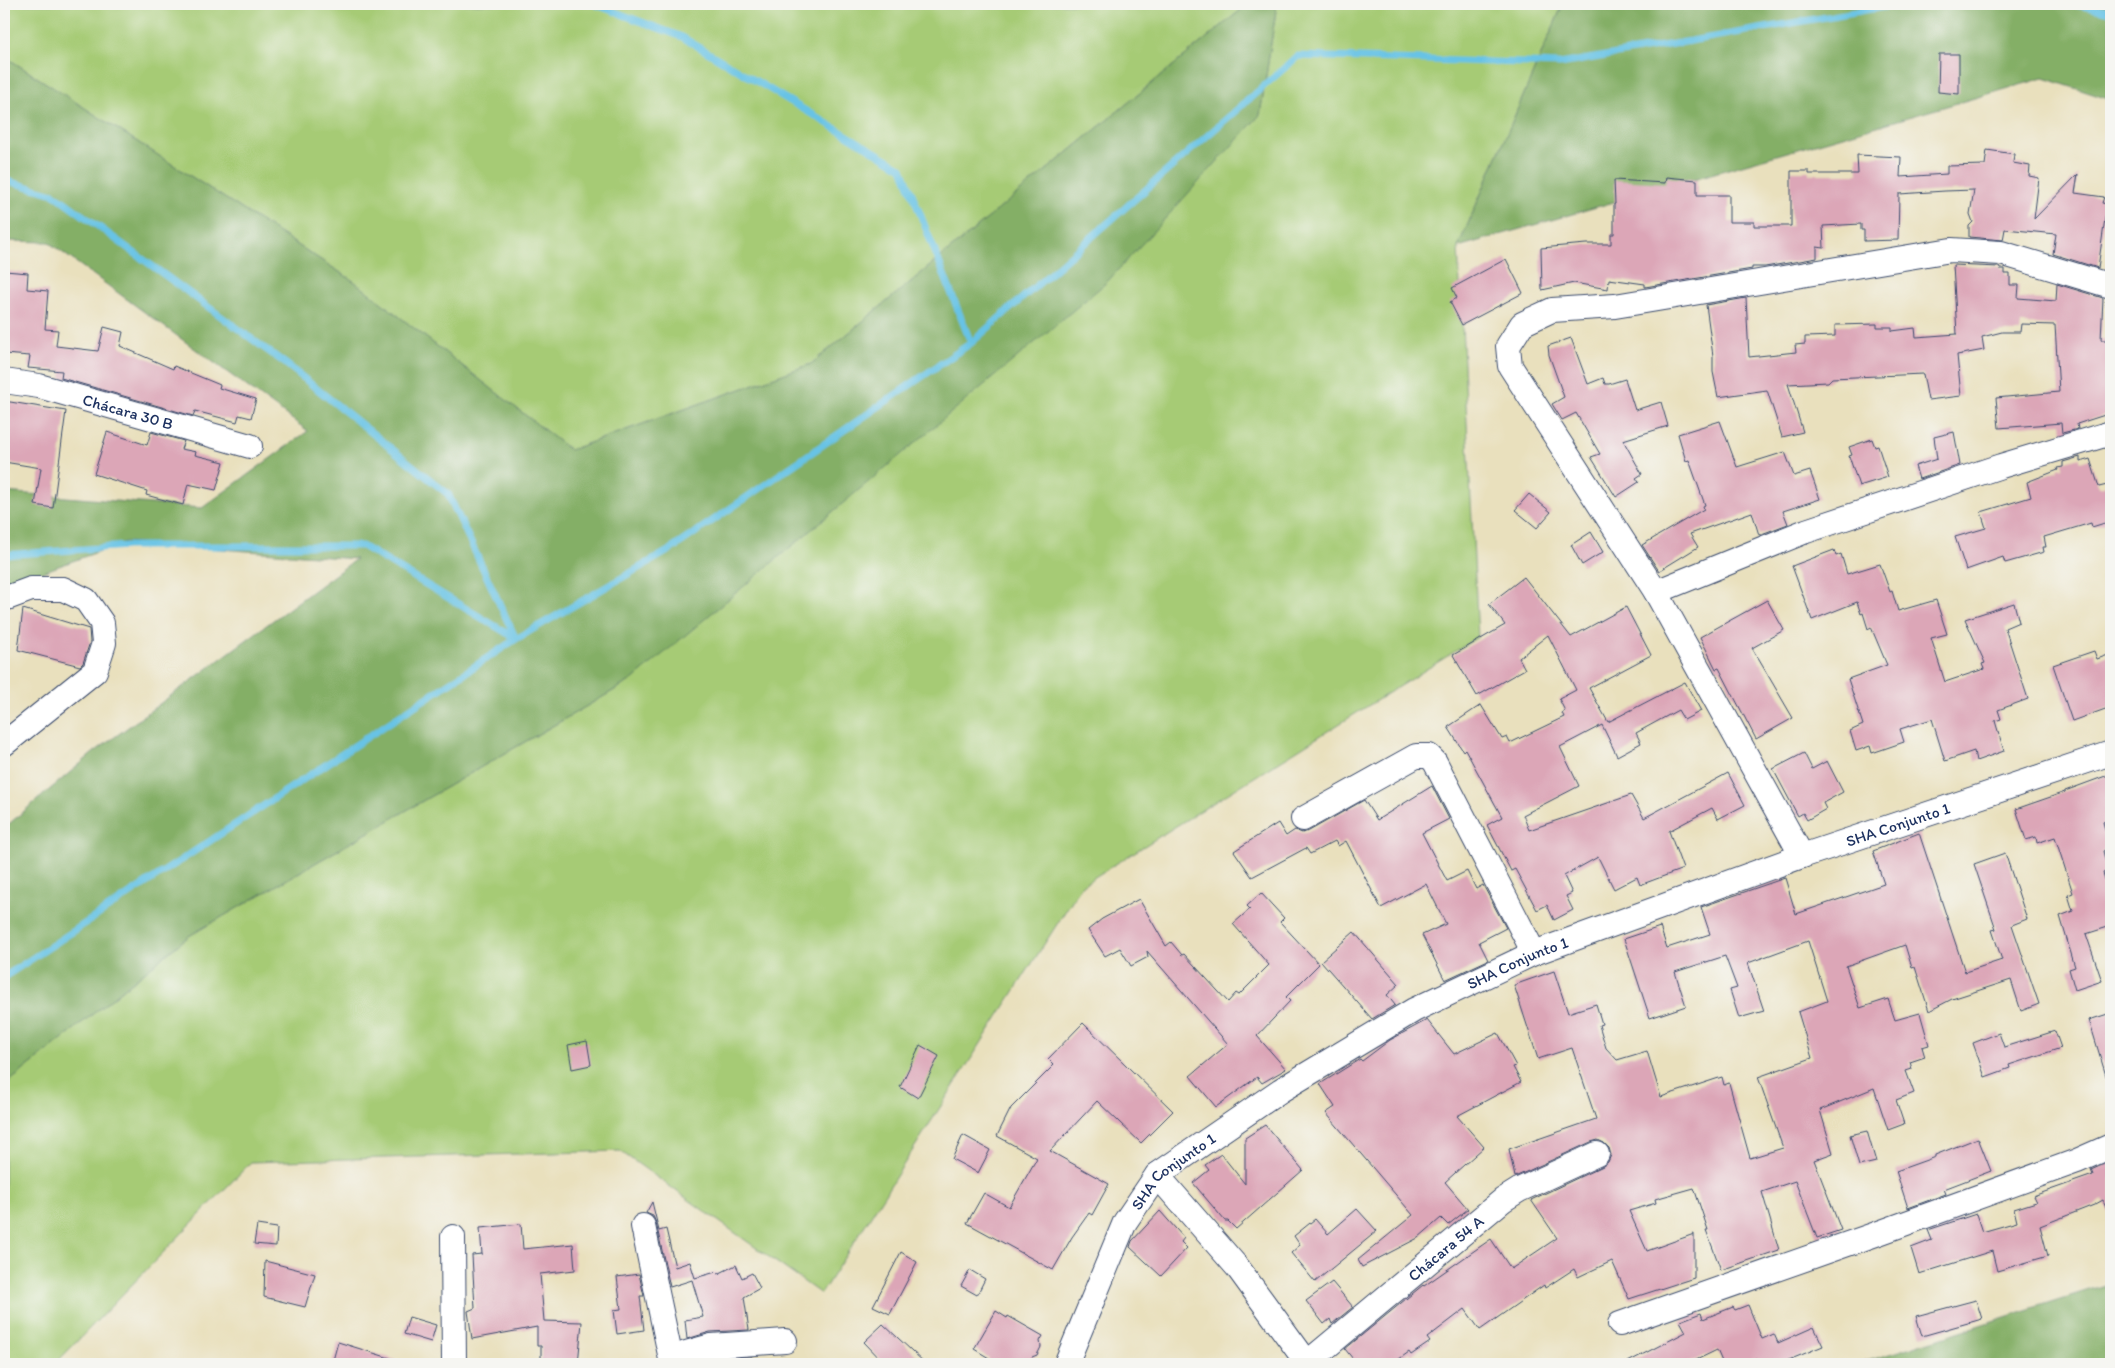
<svg xmlns="http://www.w3.org/2000/svg" width="2115" height="1368" viewBox="0 0 2115 1368" font-family="Itim,sans-serif">
	<style>
		.green { fill: #a6cb75; stroke: #607d6a }
		.forest { fill: #84af66; stroke: #506f62 }
		.lines { fill: none; stroke-linecap: round; stroke-linejoin: round }
		.stream { stroke: #67c3e5; stroke-width: 7 }
		.building { fill: #dca6b7 }
		.minor-casing { stroke: #3a4a6c; stroke-width: 26 }
		.minor { stroke: #fff; stroke-width: 24 }
		.labels { text-anchor: middle; stroke-width: 4; stroke-linejoin: round; paint-order: stroke }
		.street-label { font-size: 16px; fill: #1b2f5e; stroke: #f6f6f2 }
	</style>
	<rect width="100%" height="100%" fill="#f6f6f2"/>
	<filter id="ink" filterUnits="userSpaceOnUse"><feTurbulence type="fractalNoise" baseFrequency=".02" numOctaves="2"/><feDisplacementMap in="SourceGraphic" scale="10" xChannelSelector="R" yChannelSelector="G"/><feConvolveMatrix kernelMatrix="1 2 1 2 8 2 1 2 1" color-interpolation-filters="sRGB"/></filter>
	<filter id="wash" filterUnits="userSpaceOnUse"><feTurbulence type="fractalNoise" baseFrequency=".0096" numOctaves="4" result="noise"/><feDisplacementMap in="SourceGraphic" scale="20" xChannelSelector="R" yChannelSelector="G"/><feGaussianBlur stdDeviation="1.12" result="paint"/><feColorMatrix in="noise" values="0 0 0 0 0 0 0 0 0 0 0 0 0 0 0 0 0 1.4 0 .05"/><feComposite in="paint" operator="in"/></filter>
	<g filter="url(#wash)">
		<rect width="100%" height="100%" fill="#e9e0bd"/>
		<path class="green" d="M4,4H1248L811,364L570,450L355,282L4,56Z
			M1277,4H1563L1458,247L1478,637L1082,885L821,1294L620,1151L251,1162L55,1364H4V1086L189,936L632,680L1260,115Z"/>
		<path class="forest" d="M1248,4H1277L1260,115L1107,282L632,680L189,936L4,1086V828L93,753L356,559L125,542L4,586V492L202,508L308,431L48,242L4,241V56L355,282L570,450L811,364Z
			M1563,4H2111V100L2044,78L1458,247Z
			M2111,1283V1364H1858Z"/>
		<g class="lines">
			<path class="stream" d="M594,4L682,37L902,168L971,343
				M2072,4L2111,12
				M4,180L54,194L286,364L448,494L516,639
				M4,555L127,546H362L515,638
				M4,977L516,639L670,550L971,343L1298,56L1560,64L1900,4"/>
		</g>
		<g id="blocks">
			<path class="building" d="M1939,54H1959V94L1938,92Z
				M1987,150L2014,154L2013,163L2030,166L2029,176L2039,178L2034,219L2078,174L2075,193L2104,197L2102,203L2107,204L2098,268L2053,254L2056,234L2005,229L2003,240L1969,237V226L1973,222L1970,214L1974,190L1945,191L1899,194L1898,240L1864,241V230H1861V224L1823,226L1824,248L1817,247V258L1765,267H1752V269L1645,287V284L1609,279L1608,289L1574,283L1542,290L1541,248L1586,244H1611V234H1614V204H1615L1614,180L1665,183L1666,177L1697,180V195H1729V222H1754V226H1791V171H1809V174H1858L1857,155L1901,157L1900,177L1947,174V166L1985,165Z
				M1506,259L1523,293L1462,325L1450,302L1457,298L1452,288Z
				M1953,265L1999,267L2000,269H2005V274H2010V285H2019L2018,298L2056,301L2057,284L2103,298L2101,340H2111V413L2077,424L2078,429L2062,433L2061,423L1999,428L1996,398L2059,392L2055,325L2021,324L2020,332H2002L1982,337L1984,350L1957,355L1961,396L1928,400L1923,374L1832,378L1828,382L1788,384L1803,432L1782,437L1767,390L1718,397L1713,372V356L1706,305L1746,298L1749,357L1796,352L1795,345L1805,344V337L1835,336V325L1877,324V327H1892V331L1915,328L1916,337L1957,334Z
				M5,271L28,273L27,289L48,291L45,329L58,330L56,346L98,351L104,327L123,332L120,346L173,369L174,366L220,385L219,388L256,399L251,418L239,415L237,422L195,411L193,416L61,378L62,371L28,368L30,356L4,354Z
				M1571,338L1588,384L1603,378L1605,384H1609L1625,379L1635,410L1661,402L1668,426L1623,440L1642,474L1636,478L1639,482L1616,497L1591,457L1600,454L1576,413L1562,420L1552,404L1564,397L1549,355L1548,346Z
				M4,401L66,411L53,508L35,505L41,468L4,462Z
				M1720,421L1737,467L1785,452L1794,476L1810,471L1820,499L1783,511L1788,524L1759,535L1752,512L1690,534L1698,547L1659,571L1642,545L1704,509L1703,506L1705,505L1689,460L1686,461L1678,434Z
				M107,432L147,445L151,432L184,441L181,449L196,452L195,455L224,462L216,490L188,484L183,505L146,495L147,491L94,474Z
				M1954,432L1960,465L1919,479L1915,466L1937,459L1934,437Z
				M1872,439L1875,447L1878,446L1888,477L1859,486L1849,456L1852,455L1849,447Z
				M2080,457V462L2090,459L2099,487L2111,484V521L2092,527L2091,523L2044,537L2046,547H2043L2044,552L2005,563L2003,557L1966,570L1955,537L1986,528L1981,512L2031,497L2027,482L2058,470L2057,468L2063,467V462Z
				M1529,494L1551,512L1537,528L1515,510Z
				M1591,532L1603,552L1582,565L1571,545Z
				M1834,550L1836,556L1841,554L1847,574L1880,564L1890,592L1892,591L1898,611L1936,600L1947,634L1931,638L1945,682L1984,669L1982,664L1985,663L1965,619L2014,603L2019,622L2005,628L2028,699L1998,710L2001,719L1995,721L2004,751L1976,761L1974,751L1945,761L1932,719L1900,729L1904,742L1872,753L1870,746L1856,751L1850,731L1863,725L1848,679L1887,665L1871,627L1868,629L1863,613L1861,614L1857,602L1812,620L1792,566Z
				M1524,577L1571,637L1626,607L1651,655L1589,688L1608,722L1685,682L1701,711L1684,720L1678,710L1636,733L1641,743L1617,756L1602,725L1560,747L1579,786L1523,815L1529,830L1631,795L1644,818L1728,773L1745,805L1718,819L1712,808L1669,831L1683,869L1640,885L1637,877L1614,889L1598,857L1564,876L1572,893L1566,896L1573,910L1554,920L1547,905L1537,910L1515,869L1511,871L1487,825L1502,817L1465,749L1463,751L1448,727L1481,705L1502,739L1507,737L1510,743L1564,717L1562,713L1565,711L1559,699L1576,690L1548,635L1519,658L1525,669L1477,696L1453,655L1505,625L1489,604Z
				M1767,600L1784,630L1752,648L1793,718L1756,739L1719,668L1716,669L1700,637Z
				M23,609L89,629L90,642L83,663L80,666L18,650Z
				M2094,651L2097,659L2111,654V707L2072,721L2053,665Z
				M1804,753L1812,769L1827,761L1843,792L1823,803L1826,809L1807,820L1803,813L1798,816L1773,769Z
				M2111,774V819L2103,822L2110,848L2103,851L2108,871L2103,873L2111,898V926L2086,934L2102,981L2075,990L2069,969L2075,967L2060,916L2073,911L2068,895L2073,893L2055,837L2037,843L2036,837L2026,840L2016,809L2065,792V791Z
				M1432,786L1449,819L1422,833L1438,864L1447,881L1467,871L1476,889L1483,885L1506,928L1479,942L1488,960L1445,980L1422,935L1446,924L1426,884L1381,908L1346,841L1338,846L1335,841L1310,854L1306,848L1252,877L1234,851L1278,823L1286,836L1295,830L1302,833L1309,831L1364,800L1377,820Z
				M1919,833L1965,972L2002,960L1992,930L1996,929L1974,864L2005,853L2027,919L2012,925L2039,1004L2021,1011L2011,980L1952,999L1929,1011L1915,967L1912,968L1905,945L1846,966L1860,1008L1888,999L1895,1020L1920,1013L1929,1045L1922,1047L1925,1057L1910,1062L1912,1069L1906,1071L1914,1093L1896,1100L1904,1124L1888,1130L1874,1088L1820,1110L1833,1153L1814,1160L1841,1230L1817,1238L1795,1181L1762,1192L1779,1250L1721,1270L1706,1230H1708L1694,1188L1655,1199L1656,1203L1629,1211L1647,1251L1694,1234V1278L1629,1299L1612,1261L1578,1277L1574,1269L1545,1288L1544,1285L1480,1330L1465,1309L1427,1338L1430,1342L1411,1355L1409,1352L1392,1364H1357L1345,1349L1423,1285L1424,1286L1491,1239L1511,1269L1557,1238L1531,1200L1603,1166L1608,1162L1611,1155L1609,1148L1604,1143L1598,1140L1591,1142L1515,1177L1509,1149L1596,1119L1572,1048L1538,1059L1514,985L1554,971L1568,1013L1596,1004L1602,1024L1599,1025L1606,1048L1617,1060L1647,1051L1661,1097L1722,1077L1724,1085L1729,1083L1750,1158L1783,1148L1758,1077L1812,1058L1798,1012L1827,1001L1808,941L1748,963L1764,1011L1739,1018L1730,990L1737,988L1725,956L1675,972L1686,1006L1650,1018L1624,939L1660,927L1667,948L1710,934L1701,907L1785,878L1796,914L1884,884L1873,851Z
				M1261,893L1284,918L1280,922L1319,964L1286,997L1290,1001L1257,1036L1286,1069L1262,1083L1257,1077L1216,1107L1190,1076L1228,1044L1147,951L1148,957L1131,966L1120,948L1105,956L1088,930L1102,919L1139,899L1166,946L1171,942L1182,955L1184,954L1228,1002L1236,993L1239,995L1269,965L1233,924L1250,909L1247,906Z
				M1354,932L1399,984L1387,995L1395,1005L1372,1019L1321,961Z
				M2111,1013V1078L2107,1079L2089,1020Z
				M1427,1020L1454,1054L1498,1033L1516,1066L1513,1067L1521,1082L1457,1116L1484,1147L1445,1182L1468,1209L1448,1225L1441,1218L1418,1238L1362,1267L1358,1260L1413,1215L1326,1113L1335,1107L1320,1084L1360,1059L1362,1061L1390,1040Z
				M1083,1023L1173,1111L1141,1143L1097,1101L1050,1151L1109,1184L1092,1215L1089,1213L1072,1237L1053,1270L967,1223L984,1193L1009,1207L1037,1158L997,1136L1011,1108L1054,1065L1048,1059Z
				M2055,1031L2061,1048L2009,1065L2010,1068L1985,1077L1973,1043L1999,1033L2004,1047Z
				M587,1041L591,1065L572,1069L568,1045Z
				M920,1045L939,1056L918,1098L900,1087Z
				M1265,1125L1303,1170L1236,1229L1228,1221H1225L1193,1183L1209,1170L1205,1165L1221,1154L1245,1184V1138Z
				M1867,1131L1876,1162L1859,1166L1850,1135Z
				M963,1135L990,1150L978,1173L952,1159Z
				M1978,1138L1991,1171L1944,1189L1946,1194L1908,1208L1896,1171L1935,1157V1155Z
				M2111,1161V1218L2103,1200L2094,1205L2040,1226L2048,1256L1997,1271L1992,1251L1919,1274L1911,1248L1932,1240L1928,1230L1976,1214L1982,1232L2017,1222L2014,1209L2036,1202L2033,1196L2093,1175L2091,1170Z
				M652,1202L659,1231L666,1229L675,1267L690,1262L695,1278L716,1272L718,1274L736,1265L742,1278L752,1273L760,1288L744,1297L749,1330L710,1332L687,1339L685,1320L703,1317L692,1280L670,1287L656,1223L653,1216L646,1213Z
				M1357,1209L1377,1231L1315,1282L1291,1253L1300,1245L1294,1236L1315,1219L1328,1234Z
				M1160,1211L1184,1238L1181,1242L1187,1248L1161,1276L1130,1247L1132,1241Z
				M521,1224L523,1249L573,1244L575,1270L540,1274L544,1321L582,1322L578,1364H541V1346H537V1327L472,1339L468,1311L475,1308L472,1255L482,1254L480,1228Z
				M257,1225L277,1228L276,1246L254,1244Z
				M901,1252L917,1262L890,1314L873,1306Z
				M265,1261L315,1274L305,1307L264,1297Z
				M970,1270L985,1279L977,1295L961,1286Z
				M639,1274L644,1296H640L644,1330L617,1334L614,1310L621,1309L617,1277Z
				M1332,1282L1353,1307L1332,1324L1330,1319L1324,1324L1306,1301Z
				M1976,1300L1982,1319L1922,1336L1916,1316Z
				M1748,1305L1762,1339L1774,1334L1778,1343L1814,1327L1823,1346L1779,1364H1759L1756,1358L1741,1364H1723L1717,1350L1688,1364H1624L1686,1332L1680,1321L1701,1313L1703,1319L1733,1307L1735,1310Z
				M996,1311L1007,1318L1008,1316L1043,1336L1040,1341L1041,1347L1037,1355L1032,1357L1027,1364H986L989,1358L974,1349Z
				M409,1317L436,1325L431,1342L404,1334Z
				M883,1324L898,1338L926,1364H885L864,1342Z
				M338,1342L396,1360V1364H332Z
				M752,1357L753,1364H697L713,1360Z"/>
		</g>
	</g>
	<g filter="url(#ink)">
		<use href="#blocks" fill-opacity="0" stroke="#3a4a6c" stroke-width="1"/>
		<g class="lines">
			<g class="minor-casing">
				<g id="minor">
					<path id="s1" d="M4,381L39,386L250,446"/>
					<path d="M1656,592L1806,531L2001,466L2111,433"/>
					<path d="M4,599L31,589H63L86,600L102,623L104,643L95,671L4,744"/>
					<path d="M1303,819L1416,756H1429L1435,762L1534,953"/>
					<path d="M1802,856L1656,592L1510,366L1508,346L1522,324L1552,310L1615,306L1951,250L2001,253L2111,286"/>
					<path d="M1157,1175L1238,1268L1308,1364"/>
					<path d="M643,1226L672,1364"/>
					<path d="M453,1237L454,1364"/>
					<path d="M1620,1324L1876,1234L2077,1161L2111,1146"/>
					<path id="s2" d="M1307,1363L1503,1200L1519,1190L1597,1154"/>
					<path d="M672,1364L686,1353L711,1346L785,1341"/>
					<path id="s3" d="M1066,1364L1125,1222L1157,1175L1281,1090L1414,1010L1534,953L1802,856L2111,753"/>
				</g>
			</g>
			<use href="#minor" class="minor"/>
		</g>
	</g>
	<g class="labels">
		<g class="street-label">
			<text dy="6" stroke="none"><textPath href="#s1" startOffset="128">Chácara 30 B</textPath></text>
			<text dy="6" stroke="none"><textPath href="#s3" startOffset="1035">SHA Conjunto 1</textPath></text>
			<text dy="6" stroke="none"><textPath href="#s3" startOffset="630">SHA Conjunto 1</textPath></text>
			<text dy="6" stroke="none"><textPath href="#s3" startOffset="225">SHA Conjunto 1</textPath></text>
			<text dy="6" stroke="none"><textPath href="#s2" startOffset="180">Chácara 54 A</textPath></text>
		</g>
	</g>
	<rect width="2115" height="1368" fill="none" stroke="#f6f6f2" stroke-width="20"/>
</svg>
